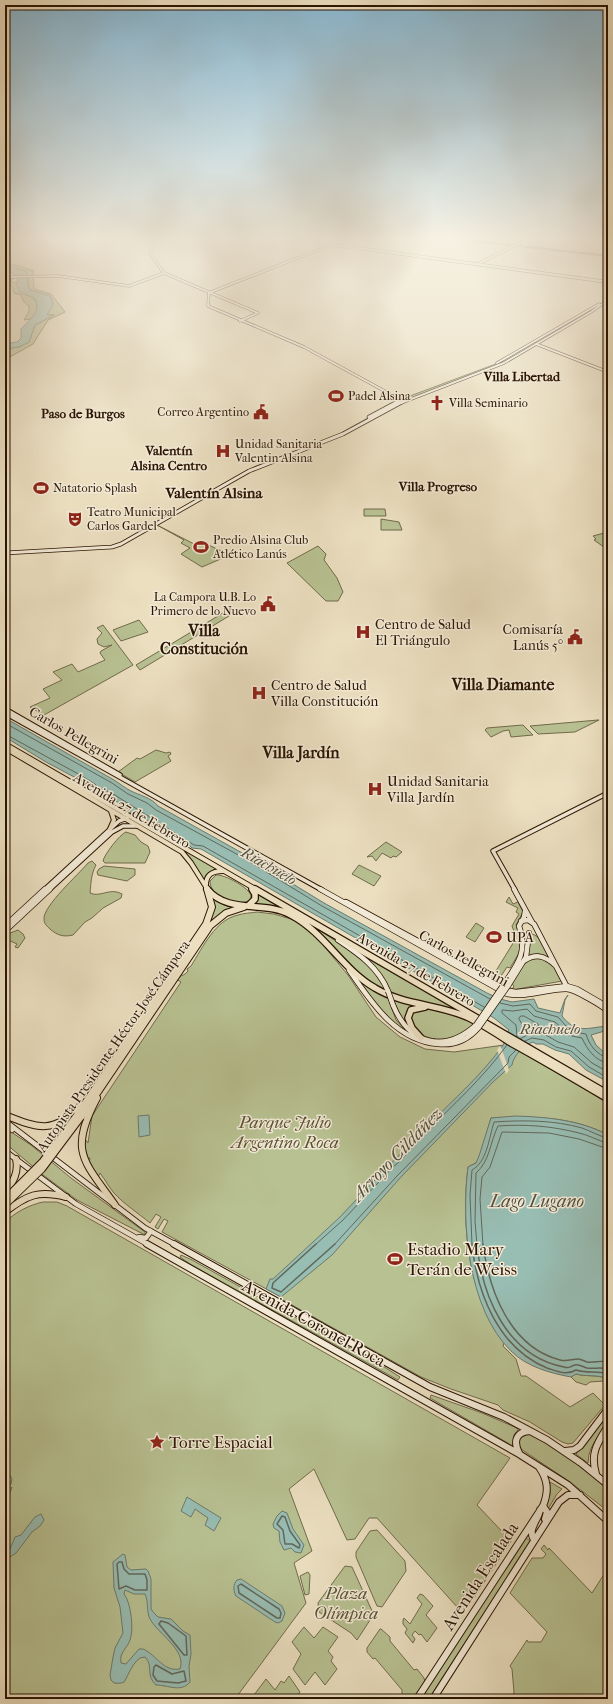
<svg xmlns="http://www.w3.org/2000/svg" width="613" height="1704" viewBox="0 0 613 1704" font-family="'IM FELL French Canon',serif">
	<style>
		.green { fill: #b8c192; stroke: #716a4a }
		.water { fill: #98bdb3; stroke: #6c796c; fill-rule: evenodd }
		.pier { fill: #ebdfc0 }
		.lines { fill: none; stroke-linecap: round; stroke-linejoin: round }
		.shore-far1 { stroke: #61685a; stroke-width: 1 }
		.shore { stroke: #61685a; stroke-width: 1.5 }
		.secondary-far4-casing { stroke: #2a1402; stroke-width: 3 }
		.secondary-far3-casing { stroke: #2a1402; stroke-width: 4.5 }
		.secondary-far2-casing { stroke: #2a1402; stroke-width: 5.5 }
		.secondary-far1-casing { stroke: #2a1402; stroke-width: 6 }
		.secondary-casing { stroke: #2a1402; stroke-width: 8 }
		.primary-far2-casing { stroke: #2a1402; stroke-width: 3.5 }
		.primary-far1-casing { stroke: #2a1402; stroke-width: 6 }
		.primary-casing { stroke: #2a1402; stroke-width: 8 }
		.motorway-casing { stroke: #2a1402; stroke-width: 8 }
		.secondary-far4 { stroke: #f2ead6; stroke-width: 2 }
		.secondary-far3 { stroke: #f2ead6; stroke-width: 3 }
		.secondary-far2 { stroke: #f2ead6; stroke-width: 3.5 }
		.secondary-far1 { stroke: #f2ead6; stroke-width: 4.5 }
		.secondary { stroke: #f2ead6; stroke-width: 6 }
		.primary-far2 { stroke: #ebdfc0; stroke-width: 2.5 }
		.primary-far1 { stroke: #ebdfc0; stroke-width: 4 }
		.primary { stroke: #ebdfc0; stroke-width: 5.5 }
		.motorway { stroke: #ebdfc0; stroke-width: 6 }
		.rail-casing { stroke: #2a1402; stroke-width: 2 }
		.rail { stroke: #f2ead6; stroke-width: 1; stroke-dasharray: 1.5; stroke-linecap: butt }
		.secondary-bridge-casing { stroke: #2a1402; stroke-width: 6; stroke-linecap: butt }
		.primary-bridge-casing { stroke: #2a1402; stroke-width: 3.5; stroke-linecap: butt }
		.motorway-bridge-casing { stroke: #2a1402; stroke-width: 8; stroke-linecap: butt }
		.secondary-bridge { stroke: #f2ead6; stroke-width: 4.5 }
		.primary-bridge { stroke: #ebdfc0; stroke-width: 2.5 }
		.motorway-bridge { stroke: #ebdfc0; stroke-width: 6 }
		.labels { text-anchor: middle; stroke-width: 3; stroke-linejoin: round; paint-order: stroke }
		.far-poi-label { font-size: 12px; fill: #2a1402; stroke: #f2ead6; text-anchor: start }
		.far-quarter-label { font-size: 13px; font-weight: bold; fill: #2a1402; stroke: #f2ead6 }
		.poi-label { font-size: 14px; fill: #2a1402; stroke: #f2ead6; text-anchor: start }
		.street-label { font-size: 14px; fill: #2a1402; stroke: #f2ead6 }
		.far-district-label { font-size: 15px; font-weight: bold; fill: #2a1402; stroke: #f2ead6 }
		.water-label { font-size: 15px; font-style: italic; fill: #504f40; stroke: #f2ead6 }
		.quarter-label { font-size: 16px; font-weight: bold; fill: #2a1402; stroke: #f2ead6 }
		.near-park-label { font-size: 17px; font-style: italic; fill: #5c5134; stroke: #f2ead6 }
		.near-poi-label { font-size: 17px; fill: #2a1402; stroke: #f2ead6; text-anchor: start }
		.near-street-label { font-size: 17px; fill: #2a1402; stroke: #f2ead6 }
		.near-water-label { font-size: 18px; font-style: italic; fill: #504f40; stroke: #f2ead6 }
	</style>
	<rect width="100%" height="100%" fill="#ebdfc0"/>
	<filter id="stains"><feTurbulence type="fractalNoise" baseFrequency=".005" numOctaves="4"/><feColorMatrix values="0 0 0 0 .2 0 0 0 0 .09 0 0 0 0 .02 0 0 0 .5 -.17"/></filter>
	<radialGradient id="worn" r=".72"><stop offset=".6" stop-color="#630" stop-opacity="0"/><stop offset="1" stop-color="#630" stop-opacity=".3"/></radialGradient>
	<path class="green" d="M5,262L31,270L32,272L33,270L34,289L51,294L65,312L48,320L33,344L8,358L5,357V349L19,347L29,342L35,325L54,315H46L53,304L50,296L34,292L29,288L28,277L33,276L32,274V276H28L26,271L5,265Z
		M11,278H14L11,281L13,283L18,282L25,293L34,298L37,304V311L31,319L24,320L29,311V306L24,302L21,295L14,293L12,286L7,280Z
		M557,328L562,329L504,363L405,401L403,400L358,427L325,440L341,433L402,399L501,362Z
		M364,509H385L386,516H364Z
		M381,519L399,522L402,530H381Z
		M157,525L196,545L202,542L230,555L202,567L181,554L190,548L181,543L184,540Z
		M608,532V550L594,540L596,539L593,536Z
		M318,546L326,554L324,560L337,578L343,592L338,601H326L287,563Z
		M223,613L229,616L140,670L136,665Z
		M139,620L148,632L121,641L113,630Z
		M103,625L133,665L44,715L30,707L50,698L43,689L62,680L53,672L72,664L78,672L105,660L100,653L101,651L112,645L104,647L98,644L97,639L102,633L97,628Z
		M598,720H599L575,732L538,734L530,726Z
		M523,725L533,735L511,737L509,730L503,731L491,737L485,730L487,728Z
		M156,750L166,753L170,752L171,754L168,756L171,761L135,782L118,772L137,758L140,759Z
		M131,820L220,870L216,871L205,883L189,857L184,852Z
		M126,832L135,835L141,842L148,846L150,852L145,863H105L103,861C104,855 120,834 126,832Z
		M386,842L402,852L396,857L393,856L391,858L382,853L376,861L372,856L367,857Z
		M92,861L96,865C91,874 91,883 90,893C100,898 110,887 122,894L121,898L103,908L92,918L85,922L73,935C64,937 58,936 50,929C47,926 44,924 44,919C43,906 79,874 88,863Z
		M359,865L381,876L374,886L352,874Z
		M104,866L135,869V875L127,881L98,875L97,872L99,869Z
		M216,875C224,874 250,888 251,896L250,900C237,908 210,897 210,881Z
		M256,893L295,914L360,957L375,970L387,992L365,980L324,936L312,926L282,909L253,904Z
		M509,897L513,904L518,902L523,912L516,925L521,940L519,953L510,968L507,967L497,982L491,979L515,940V934L512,926L519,914L516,912L518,908L506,902Z
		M212,898L224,905L236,909L207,927L213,912Z
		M257,912L274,914L294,920L313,933L348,975L376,1017L400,1037L425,1049L454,1052L504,1045L520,1051L608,1103V1135C572,1116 530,1116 491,1118L480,1156L476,1163L468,1167C461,1226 468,1294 504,1343L503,1346L516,1359L521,1376H526L570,1407L593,1393L605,1405L573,1443L568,1444L562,1442L530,1422L503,1410L498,1405L451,1389L421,1377L283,1300L281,1297L162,1232L168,1221L164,1219L158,1229L155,1227L161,1217L156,1214L150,1223C138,1213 124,1204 114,1193C108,1186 106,1181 100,1173L98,1177L89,1164L90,1158H87L84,1152L85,1139L88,1143L92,1116L181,982L176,979L178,977C183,975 185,975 188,971L187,969L191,966C203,947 215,920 238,915C244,913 251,913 257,912Z
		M476,923L484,928L475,942L466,937Z
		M18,930L23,934L25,938L18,948L15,947L17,944L8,940L5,943V935Z
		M533,934L541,939L553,960L539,954L527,956L531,935Z
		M340,940L472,1017L391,994C380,966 363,956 340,940Z
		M539,957L554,966L562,981L512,990L514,986L512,984C520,972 521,960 539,957Z
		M355,976L388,997L396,1020L407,1032H404L381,1012Z
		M393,999L420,1005C410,1010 403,1013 407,1025L403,1023Z
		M424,1008L449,1013L474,1023C458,1042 432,1045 413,1029L410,1016L415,1010Z
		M5,1128L31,1145L71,1178L145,1232V1235L77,1200L43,1175L5,1143Z
		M43,1202H57L67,1206L510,1458L477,1505L511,1541L468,1607L458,1608L377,1518H369L355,1539L347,1540L314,1469L289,1489L312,1551L294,1563L306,1603L235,1699H5V1222C16,1212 29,1205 43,1202Z
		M181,1255L192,1260L386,1368L400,1377L398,1380L190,1264L180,1257Z
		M576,1374C587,1377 597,1374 608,1379V1389L604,1381L590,1382L586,1385L576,1382L571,1377Z
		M431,1395L482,1413L517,1428L518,1430L514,1435L513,1446L430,1398Z
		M608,1413C608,1432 588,1440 588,1463L576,1454L583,1446Z
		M528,1433C557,1446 585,1469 608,1490V1511L570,1482L521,1449L518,1445V1437Z
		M550,1482L562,1489L557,1494L548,1509L544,1505L550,1495Z
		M377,1530L405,1561L406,1571L382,1607L377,1606L356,1557V1552L370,1531Z
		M525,1537L530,1541L429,1699H421Z
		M544,1545L548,1550L549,1548L592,1593L608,1568V1699H516L513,1695L514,1692L512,1669L510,1666L527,1640L528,1642H541L547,1632L510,1593L532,1558H543L546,1554L541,1549Z
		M345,1566L352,1567L373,1613L372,1617L357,1640L351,1633L319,1612L318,1603Z
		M308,1572L310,1575L309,1594L305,1595L300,1576Z
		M420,1594L423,1595L433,1606L426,1615L437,1628L427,1642L421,1634L419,1635L415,1631L412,1635L415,1639L413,1643L405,1633L407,1629L403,1624V1620L404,1618L410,1624L422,1604L417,1598Z
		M304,1627L314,1638L323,1627L338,1637L328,1651L333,1657L331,1661L337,1669L325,1685L315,1672L305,1685L293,1669L301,1654L292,1642Z
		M380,1629H381L390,1637V1641L414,1670L417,1669L424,1678L425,1682L412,1699H405L402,1694V1690L375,1658L373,1659L367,1652V1648Z
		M289,1676L300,1692L295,1699H251L266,1679L275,1690L281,1681L284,1683Z"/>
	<path class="water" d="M5,265L26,271C29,277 26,284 30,290L50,296L53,304L47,315H54L35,325L29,342L19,347L5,349V344L17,342L21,338V329C29,320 43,311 34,298L21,293L16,285L18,282L16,275L5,270Z
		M5,718L114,780C119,783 125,788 131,791C139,795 152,798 158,806L244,854L324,903L487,993L500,999L512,1002L534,999L538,1008L560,1013L565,999L568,995L565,1000L562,1016C576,1034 587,1028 607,1026L608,1030L591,1035L596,1045L608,1056V1082L586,1070L569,1054L555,1050L543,1044H536L533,1042C524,1045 513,1056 512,1065L493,1082L400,1178L332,1255L281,1297L266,1289L270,1279H273L340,1217L390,1164C402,1154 411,1142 422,1131C449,1104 482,1075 504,1044L503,1040L509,1030L494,1018L467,1002L201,849L192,848L189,845L137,814L132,815L130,813V810L108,796L101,795V793L95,792L93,787L46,762L5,737Z
		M149,1115L150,1135L139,1137L138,1116Z
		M515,1116C547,1117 580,1120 608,1135V1379C597,1374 587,1377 576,1374L571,1377C550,1373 527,1367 511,1351C468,1309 461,1223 468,1167L476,1163L479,1156L491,1118Z
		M5,1471L8,1472L12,1479L11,1484L7,1488L9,1489L12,1487L5,1507L6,1479Z
		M187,1497L221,1518L214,1531L205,1525L208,1518L195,1509L191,1517L181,1511Z
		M282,1511L287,1513L293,1529L304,1545L301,1553L295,1552L291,1548L284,1550L280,1542L279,1531L274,1528L273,1524L277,1516Z
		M41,1514L44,1520L40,1526L32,1532L16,1553L5,1560V1548L10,1549L15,1537L21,1535L35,1517Z
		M123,1554L125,1555L127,1567L131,1570L146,1569L148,1571L151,1579V1609L154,1613L158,1617L171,1619L183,1631L190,1635L191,1654L189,1666L190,1682C181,1693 168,1685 156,1685C145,1675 154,1666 145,1657L140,1658C131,1664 126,1681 124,1682C121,1684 116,1683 114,1683L111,1680L110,1675L113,1657L115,1648L123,1633L120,1607L114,1588L113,1562ZM125,1590L134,1594H145C149,1602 146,1611 150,1619C158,1634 187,1650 180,1669C163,1672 157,1655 143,1649H139L126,1664L121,1663C119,1652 127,1649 130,1640C134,1630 131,1602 124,1594Z
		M241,1579L282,1606L285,1613L282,1621L278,1623L275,1622L236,1596C233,1591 233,1584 237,1580Z"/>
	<path class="pier" d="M499,1047H501L509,1070L506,1074L497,1050Z"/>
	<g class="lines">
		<path class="shore-far1" d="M5,723L112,783L128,794L147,803L156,810L242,857L322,906L490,999
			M5,734L82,776L95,784L98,788L110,792L194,845L203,846L484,1007
			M500,1003L513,1006L530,1004L536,1011L558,1017L566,1026L575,1032L586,1034C589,1045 597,1055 608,1058
			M521,1016H524L538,1024L539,1027L524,1028L519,1019Z
			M517,1037L516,1025L502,1013V1010L513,1011L527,1009L534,1016L555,1022L572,1036L582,1038C587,1049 595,1061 608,1063
			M520,1039L531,1033L546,1035L558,1042L574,1047L592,1063L608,1072
			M525,1041L532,1038L544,1040L556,1047L571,1051L589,1067L608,1078
			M315,1245L343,1220L393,1167C405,1158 412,1146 423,1135C452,1106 483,1078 507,1045
			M334,1245L397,1176L508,1063L509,1057L516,1050
			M472,1245L470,1195L472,1170C487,1162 489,1138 494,1122C523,1120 554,1120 582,1128C591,1131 598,1136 608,1138
			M477,1245L475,1221L476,1173C490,1161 490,1142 498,1126C525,1124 552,1126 579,1133C589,1135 598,1141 608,1143
			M483,1245L480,1199L482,1177L490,1167L502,1132L549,1133L579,1139L608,1149"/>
		<path class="shore" d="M316,1244L273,1283L272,1288L281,1292L335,1244
			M472,1244C477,1293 498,1348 547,1368C557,1371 566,1376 576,1370C589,1374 596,1370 608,1374
			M477,1244C482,1297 507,1356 564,1367C570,1369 570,1366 575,1365C579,1364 583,1367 587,1368C594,1369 601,1367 608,1369
			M483,1244C489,1291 510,1347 560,1360C567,1362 572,1359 578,1359C581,1359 584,1361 587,1362C594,1363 601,1360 608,1362
			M282,1516L285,1517L290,1531L300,1545L299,1548L292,1544H285L283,1530L277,1524Z
			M119,1562H122L124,1569L129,1574H145L147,1580V1590H135L126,1586L119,1589L117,1564Z
			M241,1584L279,1609L281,1613L280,1618H277L239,1593L238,1586Z
			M161,1621L168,1623L186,1636L187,1655H184L159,1624Z
			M156,1665L172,1674L184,1671L186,1681L178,1683L157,1681L153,1675L154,1667Z"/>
		<g class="secondary-far4-casing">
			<path id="secondary-far4" d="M162,239L156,241L150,254L164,273L258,313
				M5,277L58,276L129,286L164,273
				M211,292L333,244
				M209,293L208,306L304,347L401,400
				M240,321L258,313
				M536,344L608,372
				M497,363L599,304
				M395,403L403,399
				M401,403L504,363L591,312L608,300"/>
		</g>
		<g class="secondary-far3-casing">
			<path id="secondary-far3" d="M369,417L397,402
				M5,553L112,547L121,544L249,471L343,434L402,402"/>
		</g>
		<g class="secondary-far2-casing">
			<path id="secondary-far2" d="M5,709L120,775
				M5,713L322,890
				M44,890L119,821L127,818
				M49,890L112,832L123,826H137
				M515,890L493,851L608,793"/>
		</g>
		<g class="secondary-far1-casing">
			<path id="secondary-far1" d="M320,889L507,994C527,998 546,989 566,989C574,989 601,1005 608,1011
				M514,889L532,922
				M346,902L510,991L516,992L567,986L577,989L608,1007
				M521,921L528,920L534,924L567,987
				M5,926L45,889
				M5,931L50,889
				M338,940C359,954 378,967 388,991
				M524,961C536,953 545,956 555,965
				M349,970C371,1002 396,1041 438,1044C455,1046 468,1040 479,1027
				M504,984C518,964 528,951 519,926L524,917L525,911
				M508,986L526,957L529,933
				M393,1005C409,1044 444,1054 476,1025
				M5,1121L145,1228L176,1245
				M5,1125L12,1130
				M5,1151L76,1204L149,1245
				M139,1237L146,1238L151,1231"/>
		</g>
		<g class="secondary-casing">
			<path id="secondary" d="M147,1244L519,1454L568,1485L608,1521
				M174,1244L430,1387L504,1417L547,1440L581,1463L608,1485
				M565,1451L574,1450L580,1446L608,1409
				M519,1453C513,1441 516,1432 530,1431
				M596,1474C590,1453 597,1444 608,1426
				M543,1506L547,1512L545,1519
				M534,1540C527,1529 538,1521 540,1510
				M417,1699L543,1506C549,1491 548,1480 539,1467
				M433,1699L559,1502L568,1495H580"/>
		</g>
		<g class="primary-far2-casing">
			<path id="primary-far2" d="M274,239L328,244L608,282
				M520,243L529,239
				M478,264L514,246"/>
		</g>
		<g class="primary-far1-casing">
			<path id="primary-far1" d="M5,744L257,890
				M5,748L182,852L191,863L208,890
				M110,829L114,820L111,811
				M206,885C206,874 213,871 223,871
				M252,889L253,890"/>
		</g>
		<g class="primary-casing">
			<path id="primary" d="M207,889C229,915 264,900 291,915C325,933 342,969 375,988C403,1005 437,1004 467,1017C482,1024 497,1034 511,1043C544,1061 576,1080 608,1099
				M255,889L608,1094
				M248,906L255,899V894L252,889
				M421,1038L412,1028L408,1018L411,1010L425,1007"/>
		</g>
		<g class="motorway-casing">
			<path id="motorway" d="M97,1098C68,1152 84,1161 115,1205
				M5,1115C39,1129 54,1134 81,1105
				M77,1115L206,924L212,907L207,889
				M81,1117L210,926L226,913L244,907
				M5,1192C13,1182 19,1173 16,1159
				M5,1212C27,1195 38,1190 66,1197"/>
		</g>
		<use href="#secondary-far4" class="secondary-far4"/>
		<use href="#secondary-far3" class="secondary-far3"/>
		<use href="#secondary-far2" class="secondary-far2"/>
		<use href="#secondary-far1" class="secondary-far1"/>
		<use href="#secondary" class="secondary"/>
		<use href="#primary-far2" class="primary-far2"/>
		<use href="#primary-far1" class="primary-far1"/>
		<use href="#primary" class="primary"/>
		<use href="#motorway" class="motorway"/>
		<g class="rail-casing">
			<path id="rail" d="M456,239L608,256"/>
		</g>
		<use href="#rail" class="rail"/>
		<g class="secondary-bridge-casing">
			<path id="secondary-bridge" d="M388,991L393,1005
				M476,1025L504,984
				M479,1027L508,986"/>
		</g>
		<g class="primary-bridge-casing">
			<path id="primary-bridge" d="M514,246L520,243"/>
		</g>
		<g class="motorway-bridge-casing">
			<path id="motorway-bridge" d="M5,1199L43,1161L77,1115
				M5,1205L42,1169L81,1117"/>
		</g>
		<use href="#secondary-bridge" class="secondary-bridge"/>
		<use href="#primary-bridge" class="primary-bridge"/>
		<use href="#motorway-bridge" class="motorway-bridge"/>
	</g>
	<linearGradient id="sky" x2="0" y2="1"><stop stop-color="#88b8d3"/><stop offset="0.5" stop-color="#f6f1e3"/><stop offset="1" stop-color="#f6f1e3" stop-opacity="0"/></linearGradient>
	<rect width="613" height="477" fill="url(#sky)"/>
	<defs>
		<g id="stadium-bare" transform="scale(1.2)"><path d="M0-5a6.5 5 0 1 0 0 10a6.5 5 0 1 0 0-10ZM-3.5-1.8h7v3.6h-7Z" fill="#8f2418" stroke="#f2ead6" stroke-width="2.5" paint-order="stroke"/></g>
		<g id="church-bare" transform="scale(1.2)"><path d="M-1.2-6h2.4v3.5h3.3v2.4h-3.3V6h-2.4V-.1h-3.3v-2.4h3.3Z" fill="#8f2418" stroke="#f2ead6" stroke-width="2.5" paint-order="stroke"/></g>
		<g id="civic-bare" transform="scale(1.2)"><path d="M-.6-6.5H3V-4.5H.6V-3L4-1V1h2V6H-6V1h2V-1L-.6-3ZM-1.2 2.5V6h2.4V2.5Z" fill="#8f2418" stroke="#f2ead6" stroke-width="2.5" paint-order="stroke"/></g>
		<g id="hospital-bare" transform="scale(1.2)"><path d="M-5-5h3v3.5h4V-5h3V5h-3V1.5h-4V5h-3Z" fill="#8f2418" stroke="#f2ead6" stroke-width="2.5" paint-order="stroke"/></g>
		<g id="theatre-bare" transform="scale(1.2)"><path d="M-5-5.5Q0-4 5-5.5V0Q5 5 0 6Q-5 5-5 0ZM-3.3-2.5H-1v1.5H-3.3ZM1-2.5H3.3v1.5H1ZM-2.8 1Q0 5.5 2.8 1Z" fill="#8f2418" stroke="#f2ead6" stroke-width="2.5" paint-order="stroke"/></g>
		<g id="sight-bare" transform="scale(1.2)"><path d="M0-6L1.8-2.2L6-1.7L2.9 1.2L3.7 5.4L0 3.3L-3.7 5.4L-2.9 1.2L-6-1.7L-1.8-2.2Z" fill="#8f2418" stroke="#f2ead6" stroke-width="2.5" paint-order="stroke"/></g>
	</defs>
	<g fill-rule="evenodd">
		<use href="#stadium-bare" x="336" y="396"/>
		<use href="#church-bare" x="437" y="403"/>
		<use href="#civic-bare" x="261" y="412"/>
		<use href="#hospital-bare" x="223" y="451"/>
		<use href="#stadium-bare" x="41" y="488"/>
		<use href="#theatre-bare" x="75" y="519"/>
		<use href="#stadium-bare" x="201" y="547"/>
		<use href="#civic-bare" x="268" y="604"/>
		<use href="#hospital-bare" x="363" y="632"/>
		<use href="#civic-bare" x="575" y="637"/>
		<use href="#hospital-bare" x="259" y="693"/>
		<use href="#hospital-bare" x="375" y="789"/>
		<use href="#stadium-bare" x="494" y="937"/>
		<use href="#stadium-bare" x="395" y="1259"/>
		<use href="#sight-bare" x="157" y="1442"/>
	</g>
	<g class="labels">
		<g class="far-poi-label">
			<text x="348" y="400">Padel Alsina</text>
			<text x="449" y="407">Villa Seminario</text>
			<text x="249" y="416" text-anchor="end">Correo Argentino</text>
			<text x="235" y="448">Unidad Sanitaria<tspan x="235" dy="14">Valentin Alsina</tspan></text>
			<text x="53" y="492">Natatorio Splash</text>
			<text x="87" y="516">Teatro Municipal<tspan x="87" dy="14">Carlos Gardel</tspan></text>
			<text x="213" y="544">Predio Alsina Club<tspan x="213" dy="14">Atlético Lanús</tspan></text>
			<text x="256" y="601" text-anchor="end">La Campora U.B. Lo<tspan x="256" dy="14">Primero de lo Nuevo</tspan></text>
		</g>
		<g class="far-quarter-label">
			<text x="522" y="381">Villa Libertad</text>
			<text x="83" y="418">Paso de Burgos</text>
			<text x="169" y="455">Valentín<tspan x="169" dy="15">Alsina Centro</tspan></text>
			<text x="438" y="491">Villa Progreso</text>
		</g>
		<g class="poi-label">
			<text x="375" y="629">Centro de Salud<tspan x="375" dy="16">El Triángulo</tspan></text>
			<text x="563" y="634" text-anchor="end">Comisaría<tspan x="563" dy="16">Lanús 5°</tspan></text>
			<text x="271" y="690">Centro de Salud<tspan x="271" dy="16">Villa Constitución</tspan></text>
			<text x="387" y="786">Unidad Sanitaria<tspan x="387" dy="16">Villa Jardín</tspan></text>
			<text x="506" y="942">UPA</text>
		</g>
		<g class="street-label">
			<text transform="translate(74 735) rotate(30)" y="5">Carlos Pellegrini</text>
			<text transform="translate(132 810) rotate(31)" y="5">Avenida 27 de Febrero</text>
			<text transform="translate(464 958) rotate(29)" y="5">Carlos Pellegrini</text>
			<text transform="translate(416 969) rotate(30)" y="5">Avenida 27 de Febrero</text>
			<text transform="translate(113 1046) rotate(-55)" y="5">Autopista Presidente Héctor José Cámpora</text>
		</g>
		<g class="far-district-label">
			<text x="214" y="498">Valentín Alsina</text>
		</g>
		<g class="water-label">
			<text transform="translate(269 866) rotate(30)" y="5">Riachuelo</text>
			<text x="550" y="1034">Riachuelo</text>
		</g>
		<g class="quarter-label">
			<text x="204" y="636">Villa<tspan x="204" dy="18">Constitución</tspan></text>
			<text x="503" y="690">Villa Diamante</text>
			<text x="301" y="758">Villa Jardín</text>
		</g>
		<g class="near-park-label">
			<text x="285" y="1128">Parque Julio<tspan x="285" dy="20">Argentino Roca</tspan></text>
			<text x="346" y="1599">Plaza<tspan x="346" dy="20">Olímpica</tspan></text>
		</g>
		<g class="near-poi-label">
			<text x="407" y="1255">Estadio Mary<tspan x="407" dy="20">Terán de Weiss</tspan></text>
			<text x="169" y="1448">Torre Espacial</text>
		</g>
		<g class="near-street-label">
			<text transform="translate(314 1323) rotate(29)" y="6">Avenida Coronel Roca</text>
			<text transform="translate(480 1576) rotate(-57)" y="6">Avenida Escalada</text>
		</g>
		<g class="near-water-label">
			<text transform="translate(397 1154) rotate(-46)" y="6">Arroyo Cildáñez</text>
			<text x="537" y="1207">Lago Lugano</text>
		</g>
	</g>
	<rect width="613" height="1704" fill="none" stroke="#ebdfc0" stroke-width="20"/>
	<rect x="6" y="6" width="601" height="1692" fill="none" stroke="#2a1402" stroke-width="2"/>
	<rect x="10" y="10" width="593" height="1684" fill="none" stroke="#2a1402"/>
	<rect width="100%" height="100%" filter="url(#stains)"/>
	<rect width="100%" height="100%" fill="url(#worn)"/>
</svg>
